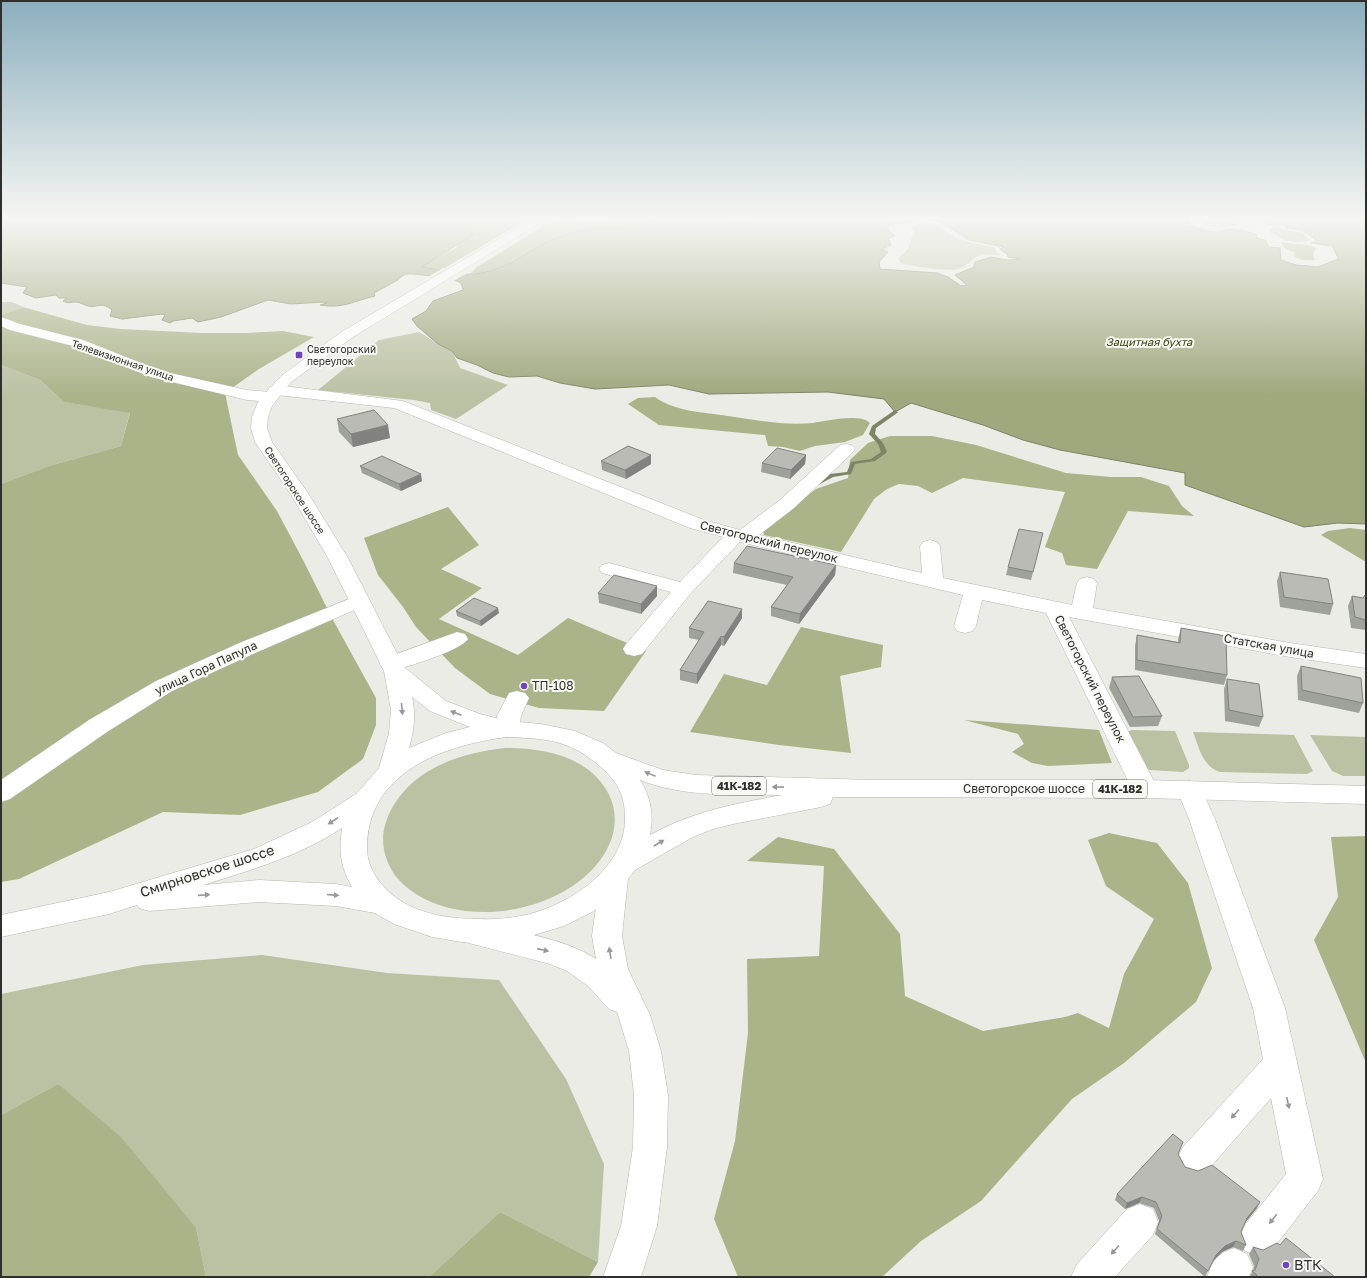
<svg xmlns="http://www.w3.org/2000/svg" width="1367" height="1278" viewBox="0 0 1367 1278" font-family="'Golos Text',sans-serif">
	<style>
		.green { fill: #bbc1a3 }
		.forest { fill: #abb389 }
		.water { fill: #a0a87e; stroke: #7e8466 }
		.pier { fill: #ebece5 }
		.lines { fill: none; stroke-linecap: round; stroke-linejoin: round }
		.stream { fill: #7e8466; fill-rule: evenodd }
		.minor-casing { stroke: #b5b7b0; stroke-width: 1 }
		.major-casing { stroke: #b5b7b0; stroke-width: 1 }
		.minor { fill: #fff; fill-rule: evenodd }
		.major { fill: #fff; fill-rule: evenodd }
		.wall { fill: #9fa19b }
		.shaded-wall { fill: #82837e }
		.building { fill: #b9bbb4; stroke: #82837e }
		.oneway { fill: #979796 }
		.poi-dot { fill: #7145bd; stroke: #f8f9f3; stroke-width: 1.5 }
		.labels { text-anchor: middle; stroke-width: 4; stroke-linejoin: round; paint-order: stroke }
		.far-poi-label { font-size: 10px; fill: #2f2f2d; stroke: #f8f9f3; text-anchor: start }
		.far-street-label { font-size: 10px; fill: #2f2f2d; stroke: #f8f9f3 }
		.far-water-label { font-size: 11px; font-style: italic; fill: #3a400e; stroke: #f8f9f3 }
		.shield { fill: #f8f9f3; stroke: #6b6c68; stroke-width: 1 }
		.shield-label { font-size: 11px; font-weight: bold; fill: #2f2f2d }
		.street-label { font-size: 12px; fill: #2f2f2d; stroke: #f8f9f3 }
		.poi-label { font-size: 12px; fill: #2f2f2d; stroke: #f8f9f3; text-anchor: start }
		.near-street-label { font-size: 14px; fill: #2f2f2d; stroke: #f8f9f3 }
		.near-poi-label { font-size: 14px; fill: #2f2f2d; stroke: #f8f9f3; text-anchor: start }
	</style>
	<rect width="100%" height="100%" fill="#ebece5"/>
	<path class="green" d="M923,223H935L957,239L995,248L996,252L1001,255C994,255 981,253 976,257C971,260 965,267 959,269C949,272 911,266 901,263L898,259L908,249L914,231L910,227Z
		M1,302H12L23,307L1,315Z
		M419,332L438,344L452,351L460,368L508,385L456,419L431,410L430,403L414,400L318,390L379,340Z
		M1,365L40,380L64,402L130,412L121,446L49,466L1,484Z
		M1132,730L1175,731L1189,765V768L1183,772L1150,770L1145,768L1127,732Z
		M1193,732L1294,735L1313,771L1307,774L1220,772C1202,766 1199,747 1193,732Z
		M1310,735L1366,737V776H1343L1332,771Z
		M505,748C542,748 586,755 607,791C618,810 617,832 606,851C570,915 451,935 399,880C385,864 379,842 386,822C403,772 457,753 505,748Z
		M262,955L387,973L499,980L566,1079L604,1164L598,1262L500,1212L429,1277H206L196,1228L58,1084L1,1115V994L143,965Z"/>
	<path class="forest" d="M443,219H508L518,220L521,223L441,270L421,267L457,247L464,229C455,230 442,227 432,224L444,220Z
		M557,219H579L582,222L596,223L611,219H650L644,220L647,224L596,229L542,245L495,270L482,273L470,274L477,267L547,224L555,223Z
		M1206,219H1242L1243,221L1237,223L1235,226C1223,227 1210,228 1200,221Z
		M1277,228L1303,233L1310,240C1291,244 1282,241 1268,229Z
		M1281,242C1292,245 1305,242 1316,248L1313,254L1315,260H1303L1294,257L1295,252C1288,251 1284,249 1281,242Z
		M23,307L87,325L121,329L202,333H247L283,331L314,337L259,369L225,393L238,455L277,511L303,560L333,620L376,698V725L363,759L318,792L240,815L163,812L19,879L1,882V484L49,466L121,446L130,413L64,402L40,380L1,365V315Z
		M655,397C676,412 703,412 728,416C757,420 784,426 813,423C828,421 859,413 870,423L863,435L845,442L815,446L800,451L783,447L768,446L765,435L659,425L628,404L638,398Z
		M890,436H932L976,445L1066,473L1111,477H1141L1169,486L1182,506L1194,516L1128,511L1097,569L1066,565L1062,553L1045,547L1065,492L963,478L932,493L918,486L899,484L887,489L874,499L841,552L764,535L763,530L816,489L848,478L850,460L868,443Z
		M448,507L479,545L441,569L482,588L439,619L518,655L568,618L646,651L604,711L539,708L490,694L455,668L416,627L403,607L378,575L364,538Z
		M1350,528L1366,530V562L1321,535L1328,531Z
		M801,627L883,645L881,667L840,676L851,753L779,745L690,732L724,674L767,685Z
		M964,720L1099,730L1112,763L1048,766L1032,763L1012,752L1024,744L1018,734Z
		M1109,833L1157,843L1188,883L1212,968L1196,1002L1124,1063L1072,1099L981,1201L921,1241L882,1277H738L714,1219L735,1141L748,1033L747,959L819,956L824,866L747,861L778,837L834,849L900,934L905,996L983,1031L1065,1017L1078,1013L1109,1028L1124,974L1154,919L1106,886L1088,840Z
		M1366,836V1063L1314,940L1338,897L1331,837Z
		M58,1084L121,1137L196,1228L206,1277H1V1115Z
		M500,1212L598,1262L589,1277H429Z"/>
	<path class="water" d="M1,219H443L444,220L442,224L434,225L446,226L455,230L464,229L471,232L473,235L422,267C441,270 463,277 482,273C512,268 536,243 565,235C591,227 619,227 646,224L644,220L650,219H723L732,222L765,219H920C913,222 897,224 889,224L888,230L895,236L888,238L891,245L882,249L888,252L879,262L880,269L937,273L948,277L961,286L967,285L955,275L974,267L975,262L991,257L1008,260L1020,259L1008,257L1007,254L1000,249L1004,247L969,240L939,221L928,219H1184L1190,221L1189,225C1199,227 1205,232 1216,232C1219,232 1222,231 1225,230C1235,228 1246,231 1256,234L1257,238L1265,240L1269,247L1280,248L1281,260L1296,265L1318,267L1338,259L1333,246L1311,243L1317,241C1307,233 1301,228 1287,228L1285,225H1268L1265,221L1267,219H1366V524L1338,523L1304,527L1185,485V473L1060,450L1023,440L983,425L911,403L895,412L884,399L828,392L709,394L669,385L595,389L560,383L537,376L509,377L493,373L477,365L457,358L452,351L438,344L417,326L412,319L426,311L433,301L463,290C462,287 462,283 459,282C454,279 413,273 408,274C404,274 401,277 398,280L374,293L375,296C354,301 343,309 320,305L327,303L324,302L291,304L268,300L221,317L198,322L192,318L173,321L170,323L162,320L165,315L162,314L122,319L110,316L112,310C102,301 98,308 88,306C84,305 80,302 76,302C71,302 68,304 63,301L67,298H59L56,295L36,298L23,293L27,287L1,283Z"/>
	<path class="pier" d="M443,268L469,272L452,282L426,278Z"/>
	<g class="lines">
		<path class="stream" d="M895,410L898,412L897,413L876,428L875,434L883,443L887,452L886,453L875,461L855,464L851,474L833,477L818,485H814V483L830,474L847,472L851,462L871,459L881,452L878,444L869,434L872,426Z"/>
		<g class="minor-casing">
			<path id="minor" d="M1,317L20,324L83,340L161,371L247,390L270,392L268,390L270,387L276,385L403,401L704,520L740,530L780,500L840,445L846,444L852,445L855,449L852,453L794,508L759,535L922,573L920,546L923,542L930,540L937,542L940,546L943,578L1072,605L1077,583L1080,579L1087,577L1094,579L1097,583L1093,608L1290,643L1366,654V668L1290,657L1069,617L1158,789L1154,795L1145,798L1136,795L1132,789L1046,613L982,600L976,626L973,631L965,633L957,631L954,626L963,595L740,542L691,593L642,654L634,656L626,654L623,649L626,644L671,592L602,573L599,569L602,565L609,563L680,582L723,537L690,528L394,408L277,395L279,397L277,400L271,402L247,400L151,377L73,346L10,330L1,326Z
				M359,595L366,597L370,601L366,605L253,654L172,691L107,732L10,799L1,802V780L89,720L156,681L237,644Z
				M457,632L465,634L468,639C460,651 407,667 391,671L383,669L380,664L383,659Z
				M517,691L525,693L529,698L521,716L519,729L516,735L507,737L498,735L495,729L497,716L509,693Z
				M1190,781L1199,784L1215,819L1285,1008L1323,1179L1318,1191L1271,1251L1258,1256L1245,1251L1239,1238L1245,1225L1286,1174L1271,1098L1207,1171L1195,1175L1183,1171L1177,1159L1183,1147L1263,1059L1253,1008L1189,819L1177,790L1181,784Z
				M614,867L624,871L628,878L622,936L628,969L650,1015L661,1051L668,1095L667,1147L657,1226L641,1277H603L621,1226L633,1147L634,1095L629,1051L617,1012L609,1009L588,986L567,971L550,964L465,942L460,934L465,926L475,922C509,930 568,939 596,959L592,936L600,878L604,871Z
				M1140,1204L1153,1209L1158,1222L1153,1235L1115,1277H1071L1077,1264L1127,1209Z
				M1234,1248L1247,1254L1253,1267L1249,1277H1207C1214,1259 1216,1255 1234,1248Z"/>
		</g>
		<g class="major-casing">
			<path id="major" d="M533,219H546L353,337L291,382L272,406L268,417L267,428L272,442L308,493L348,558L404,667L446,701L480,714L507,721L541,724L575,731L603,743L616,753L663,770L696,775L873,780H1145L1366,786V804L1145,798L833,797L830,804L821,807L733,824L713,829L693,837L635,870L616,894L592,912L564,926L524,938L493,943L462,942L432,937L394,924L375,913L336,906L259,902L149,911L139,908L137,905L109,914L1,937V915L109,892L254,849L312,822L356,794L379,768L389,733L391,710L384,671L328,558L290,493L255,442L251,428L252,417L258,402L281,376L343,331ZM412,697L430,711L470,727L446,733L409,748C414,730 416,714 412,697ZM507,737C523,738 540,738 556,742C576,747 595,760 609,775C620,786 625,801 625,816C627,861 583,895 545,909C525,917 501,920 480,919C455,919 430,916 408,905C387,894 367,873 367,848C367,772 444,745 507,737ZM640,780C685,798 736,794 783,795C737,803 691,812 650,835C654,816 651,797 640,780ZM342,828C339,853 340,865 352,887L336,884L259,880L203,885C251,870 300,856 342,828Z"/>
		</g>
		<use href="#minor" class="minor"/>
		<use href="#major" class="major"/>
	</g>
	<path class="wall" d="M337,419L390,438L353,447L339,432Z
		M651,455V464L626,479L602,470L601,461Z
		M806,455L805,464L790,479L761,472L762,463Z
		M360,466L422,481L401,491L362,473Z
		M1043,533L1031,580L1006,575L1008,567Z
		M734,563L836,565L835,575L799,624L771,616V607L787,585L733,573Z
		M1280,572L1333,604L1330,615L1280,607L1277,581Z
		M598,593L657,596L641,614L599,603Z
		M1366,595V630L1351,628L1348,606L1352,596L1363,598Z
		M742,609V618L724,646L721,645L697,684L680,680V670L699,640L689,638V628Z
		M456,611L499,613L481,626L457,616Z
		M1181,628L1227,675L1224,685L1135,670V646L1137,635L1178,642V639Z
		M1301,666L1363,703L1359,713L1298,700L1297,676Z
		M1112,677L1162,716L1158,726L1130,727L1109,688Z
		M1227,679L1263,717L1259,727L1225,721L1224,689Z
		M1178,1154L1185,1167L1257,1208L1245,1223L1241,1232L1246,1245L1243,1251L1233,1247L1222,1252L1213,1261L1205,1277L1155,1234L1159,1221L1154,1208L1139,1203L1125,1209L1115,1200L1117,1194Z
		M1280,1245L1335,1277H1249L1253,1271L1254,1266L1249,1254L1253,1247L1263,1250Z"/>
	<path class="shaded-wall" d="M388,425L390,438L353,447L351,434Z
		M651,455V464L626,479L625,470Z
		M806,455L805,464L790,479L791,470Z
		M421,474L422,481L401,491L399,484Z
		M836,565L835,575L799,624L800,614Z
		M657,586V596L641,614V604Z
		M498,608L499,613L481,626L480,621Z
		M742,609V618L724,646V637Z
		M721,636V645L697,684V674Z
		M1142,1197L1139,1203L1125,1209L1127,1203Z
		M1260,1202L1257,1208L1244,1224L1247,1218Z
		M1236,1241L1233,1247L1222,1252L1213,1261L1216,1255L1225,1246Z"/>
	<path class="building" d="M374,410L388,425L351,434L337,419Z
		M628,446L651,455L625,470L601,461Z
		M777,448L806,455L791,470L762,463Z
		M382,456L421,474L399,484L360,466Z
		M1019,529L1043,533L1033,572L1008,567Z
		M747,546L836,565L800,614L771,607L793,577L734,563Z
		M1280,572L1328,579L1333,604L1284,597Z
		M614,575L657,586L641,604L598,593Z
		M1365,595H1366V620L1355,617L1352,596L1363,598Z
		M474,598L498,608L480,621L456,611Z
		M708,601L742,609L724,637L721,636L697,674L680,670L704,632L689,628Z
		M1181,628L1226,636L1227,675L1137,660V635L1180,643Z
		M1301,666L1361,678L1363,703L1302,690Z
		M1139,676L1162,716L1133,717L1112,677Z
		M1227,679L1259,684L1263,717L1229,710Z
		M1173,1134L1183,1142L1178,1154L1185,1167L1198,1171L1212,1165L1260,1202L1247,1218L1241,1232L1246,1245L1236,1241L1225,1246L1216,1255L1208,1271L1157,1229L1162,1216L1156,1202L1142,1197L1127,1203L1117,1194Z
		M1286,1238L1335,1277H1255L1257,1275L1252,1271L1255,1270L1259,1259L1253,1247L1263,1250L1277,1243L1280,1245Z"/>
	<defs><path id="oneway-solid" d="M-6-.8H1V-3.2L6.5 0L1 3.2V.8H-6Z"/></defs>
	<g class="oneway">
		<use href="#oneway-solid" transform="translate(402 709) rotate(85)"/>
		<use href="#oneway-solid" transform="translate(456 713) rotate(-159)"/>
		<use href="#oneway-solid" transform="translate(650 774) rotate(-158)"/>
		<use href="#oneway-solid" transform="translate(778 787) rotate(-179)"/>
		<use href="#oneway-solid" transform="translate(333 821) rotate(147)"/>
		<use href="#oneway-solid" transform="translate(659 843) rotate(-30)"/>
		<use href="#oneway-solid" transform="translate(204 895) rotate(-4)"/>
		<use href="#oneway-solid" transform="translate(333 895) rotate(5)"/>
		<use href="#oneway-solid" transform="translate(543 950) rotate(13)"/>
		<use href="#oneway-solid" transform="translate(610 953) rotate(-99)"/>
		<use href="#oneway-solid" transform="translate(1288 1103) rotate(78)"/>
		<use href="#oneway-solid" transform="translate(1235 1114) rotate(132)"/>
		<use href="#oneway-solid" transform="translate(1273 1219) rotate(129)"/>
		<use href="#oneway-solid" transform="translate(1115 1250) rotate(132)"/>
	</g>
	<linearGradient id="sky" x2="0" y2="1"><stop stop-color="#8bafbe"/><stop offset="0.55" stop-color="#f6f6f3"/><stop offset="1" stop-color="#f6f6f3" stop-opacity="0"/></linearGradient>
	<rect width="1367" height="397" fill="url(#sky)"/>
	<g class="poi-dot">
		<rect x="295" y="351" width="8" height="8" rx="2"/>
		<circle cx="524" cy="686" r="4"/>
		<circle cx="1286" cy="1265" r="4"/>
	</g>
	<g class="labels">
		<g class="far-poi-label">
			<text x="307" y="353">Светогорский<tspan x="307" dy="12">переулок</tspan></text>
		</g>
		<g class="far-street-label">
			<text transform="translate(123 360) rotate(19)" y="4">Телевизионная улица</text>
			<text transform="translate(295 490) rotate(57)" y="4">Светогорское шоссе</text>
		</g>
		<g class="far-water-label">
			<text x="1149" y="346">Защитная бухта</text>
		</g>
		<g class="shield">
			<rect x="712" y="777" width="54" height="18" rx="3"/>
			<rect x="1093" y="780" width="54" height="18" rx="3"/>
		</g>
		<g class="shield-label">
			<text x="739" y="790">41К-182</text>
			<text x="1120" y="793">41К-182</text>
		</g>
		<g class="street-label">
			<text transform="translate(769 542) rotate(14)" y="4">Светогорский переулок</text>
			<text transform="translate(1269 646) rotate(10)" y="4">Статская улица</text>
			<text transform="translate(206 668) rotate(-25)" y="4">улица Гора Папула</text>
			<text transform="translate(1090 679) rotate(63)" y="4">Светогорский переулок</text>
			<text x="1024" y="793">Светогорское шоссе</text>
		</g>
		<g class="poi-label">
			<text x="532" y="690">ТП-108</text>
		</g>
		<g class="near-street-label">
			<text transform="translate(207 871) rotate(-18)" y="5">Смирновское шоссе</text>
		</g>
		<g class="near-poi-label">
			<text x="1294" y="1270">ВТК</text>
		</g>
	</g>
	<rect width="1367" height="1278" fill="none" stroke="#2f2f2d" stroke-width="4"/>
</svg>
